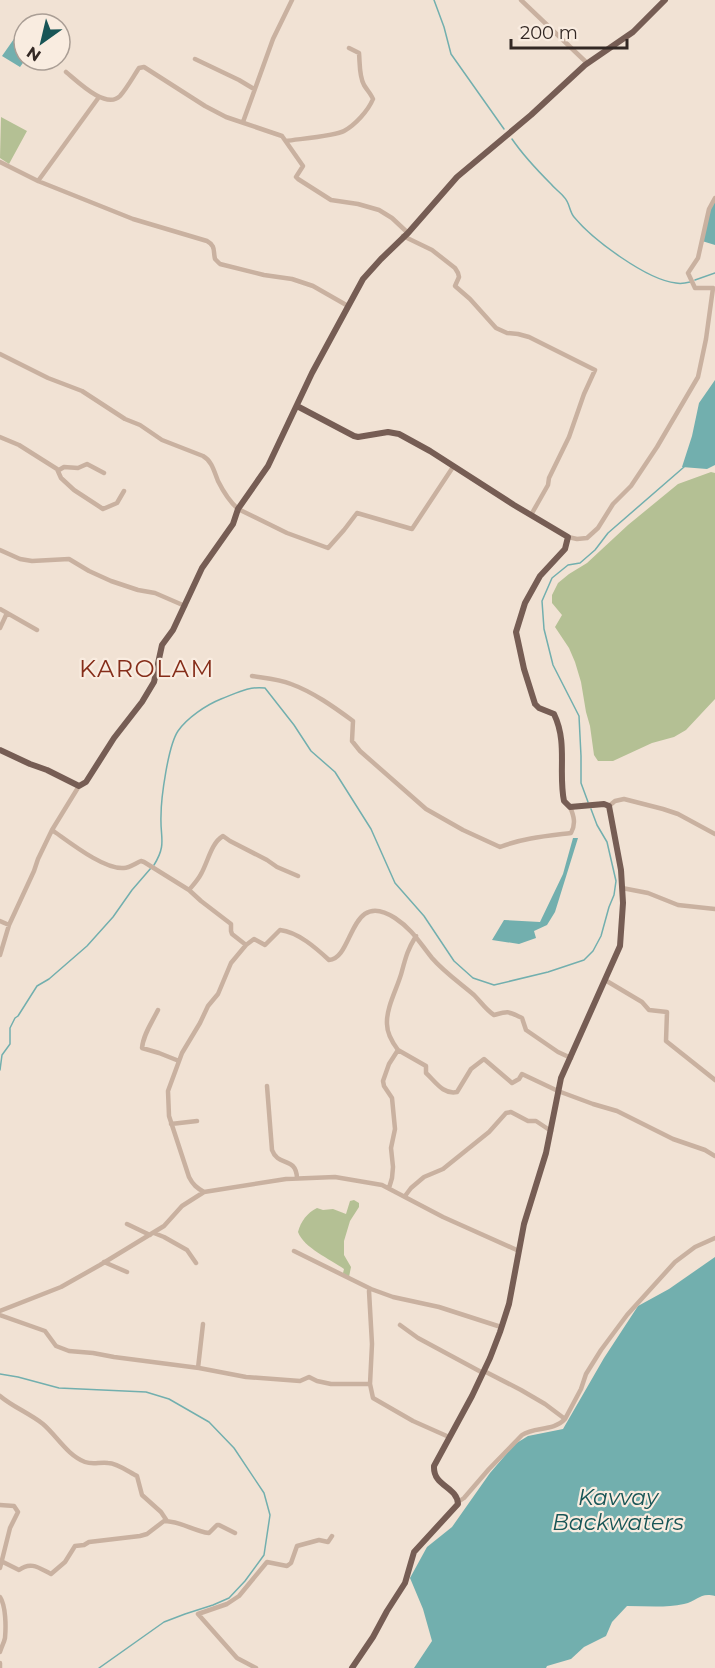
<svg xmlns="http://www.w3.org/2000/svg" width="715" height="1668" viewBox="0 0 715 1668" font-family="Montserrat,sans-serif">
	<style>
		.green { fill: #b4c094 }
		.water { fill: #72afae }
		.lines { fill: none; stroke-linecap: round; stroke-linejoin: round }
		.stream { stroke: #72afae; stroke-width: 1.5 }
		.minor { stroke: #c9b1a0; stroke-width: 4.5 }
		.major { stroke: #765d54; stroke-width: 6 }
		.labels { text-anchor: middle; stroke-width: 4.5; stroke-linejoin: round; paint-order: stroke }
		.water-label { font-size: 22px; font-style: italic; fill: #185556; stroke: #f9ece0 }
		.quarter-label { font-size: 24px; letter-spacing: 1.5px; fill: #852d19; stroke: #f9ece0 }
	</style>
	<rect width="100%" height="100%" fill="#f1e2d4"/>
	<path class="green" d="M1,117L27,131L9,164L0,158Z
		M711,472L715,473V699L686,730L674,737L652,743L613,761H598L594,755L590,726L586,712L581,682L575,662L569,648L555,627L562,615L552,603V595L558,583L569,574L587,563L628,525L678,484Z
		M354,1200L359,1203V1207L350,1221L344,1241V1255L351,1267L349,1277L343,1273L344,1269C330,1259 304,1248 298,1232C301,1221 307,1213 317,1208L323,1210L333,1209L346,1214L350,1201Z"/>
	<path class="water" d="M16,36L24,43L25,60L20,67L2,56Z
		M715,196V245L702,241L711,202Z
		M715,380V465L707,469L682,467L692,436L699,403Z
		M573,838H578L555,912L547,925L534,931L536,938L519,944L492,940L504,920L540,922L563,874Z
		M715,1257V1596C700,1592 698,1601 684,1604C666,1608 646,1606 627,1606L612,1622L606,1636L584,1647L571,1659L547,1666L546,1668H414L432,1641L423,1609L410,1578L427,1547L452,1527L490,1473L515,1444L528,1436L563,1429L604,1358L638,1306L669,1289Z"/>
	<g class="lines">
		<path class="stream" d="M434,0L444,27L451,54L504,129
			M512,139C523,155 537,170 551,184C555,189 560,192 564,197C570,203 569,211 574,217C593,240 647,280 676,283C681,284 686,283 690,282
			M695,280L715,273
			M588,802L581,783V756L579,716L553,665L544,629L542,601L552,578L568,565L580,563L595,550L608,533L684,467
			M154,865C167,844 160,838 161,816C161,798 168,746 178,731C187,718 206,705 221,699C237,693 248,686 265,688L294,725L311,751L335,772L371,829L395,883L424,916L454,961L473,978L494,985L548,972L584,960L593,951L601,936L609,907L614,895L616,881L607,842L597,825L591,809
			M0,1070L2,1055L10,1044V1028L15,1018L18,1016L37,986L49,979L87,946L113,917L132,890L151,868
			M0,1374L18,1377L59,1388L146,1392L169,1399L209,1422L234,1448L264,1493L270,1515L264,1555L245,1581L229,1598L213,1605L185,1614L164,1622L99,1668"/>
		<path class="minor" d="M521,0L587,63
			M195,59L239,80L254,89
			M66,72C77,81 106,110 120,96C127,88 133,77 139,68L144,67L205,106L226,117L282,136L303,166L296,177L298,179L331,200L358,204L379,210L392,218L408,233
			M243,122L273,39L292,0
			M286,141C298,139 335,136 344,131C355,125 368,111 373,99C371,94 367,90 364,85C359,76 360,64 359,53L349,48
			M0,162L38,181L133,219L207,241C216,246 213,251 215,259L220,264L264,275L292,279L313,286L348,306
			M38,181L99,97
			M403,236L432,250L455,268L458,273L459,277L455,286L470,299L496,328L507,333L518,334L529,337L595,370L584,394L569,437L549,478L548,485L531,515
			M0,354L48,378L82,391L125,419L140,425L162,440L203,456C212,461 214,471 218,481C223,491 229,501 238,509L287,533L328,548L344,530L357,513L412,529L453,467
			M0,437L19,445L57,469L61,478L74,490L103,509L117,503L124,491
			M57,469L59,470L64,467L78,468L87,464L104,473
			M568,537L577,539L587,538L598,528L613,504L631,486L657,447L698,377L706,339L713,288H695L688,273L698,258L709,209L715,198
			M0,550L20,559L32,561L69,559L89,571L111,581L138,590L155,593L185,606
			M0,609L37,630
			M0,628L7,613
			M252,676C265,678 279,679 291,684C313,692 334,707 353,721L352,741L360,751L426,809L463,830L500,847C523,838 547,836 571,833C576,824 574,816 570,807
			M609,806L615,801L624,799L663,809L678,814L715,834
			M52,830C68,841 104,870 124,868C129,868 136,863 141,861L144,862L189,890L201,901L231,924V931L232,934L246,945L231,963L218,994L208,1006L200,1023L182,1053L168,1091L169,1116L189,1177C193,1185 197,1188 204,1192
			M622,888L648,893L678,905L715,909
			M189,890C193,885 198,880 201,874C208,862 211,843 223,836L230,841L267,860L277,867L298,876
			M0,921L9,925
			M246,945L254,939L265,945L280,930C298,932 316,948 329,960C354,959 349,888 395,918C413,930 419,942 432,958C444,972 460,983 474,995C481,1002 486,1010 494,1015C509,1011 507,1011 522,1018L526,1030L558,1052L571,1058
			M0,955L9,925L34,871L38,859L52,830L79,786
			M605,980L642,1002L649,1010L667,1012L666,1041L715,1080
			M158,1010C152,1022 143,1035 142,1048L159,1053L179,1061
			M398,1050C392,1042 387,1034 387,1024C386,1007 398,987 402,971C406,956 408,949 416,936
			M267,1086L272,1150C278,1167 296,1156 297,1178
			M171,1124L197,1121
			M389,1188L392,1178L393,1167L391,1148L395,1129L392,1098L384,1086L383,1081L389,1064L398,1050L426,1066V1073C435,1081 443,1095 457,1092L471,1069L484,1059L512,1083L519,1079L522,1074L558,1091L593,1104L617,1111L673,1139L705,1150L715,1156
			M405,1196L411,1188L424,1177L443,1169L489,1132L506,1113L511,1112L528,1121H536L551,1131
			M127,1224L150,1235
			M154,1233L164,1237L187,1250L196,1263
			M294,1251L371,1289
			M104,1262L127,1272
			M0,1311L61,1287L100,1265L164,1226L182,1206L204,1192L286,1179L335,1177L382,1185L443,1217L519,1251
			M0,1315L45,1331L56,1346L69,1351L93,1353L114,1357L199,1368L246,1377L300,1381L309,1377L317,1381L331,1384H370L373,1398L413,1421L449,1437
			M400,1325L418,1338L483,1373
			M198,1368L203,1324
			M484,1371L521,1390L545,1404L565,1419L581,1389L586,1374L601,1350L627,1315L675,1262L695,1247L715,1238
			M370,1384L372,1344L369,1291L371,1289L393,1297L439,1307L501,1327
			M0,1396C13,1407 29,1413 43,1424C57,1436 67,1455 85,1462C93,1465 99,1462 108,1463C117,1463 129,1472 137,1476L142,1495L161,1512L167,1521
			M458,1502L464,1498L489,1469L522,1435C535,1426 553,1432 565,1419
			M0,1505L14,1506L18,1512L10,1528L0,1568
			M3,1562L19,1570C31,1561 39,1568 51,1574L65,1562L75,1546L84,1545L89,1542L140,1536L147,1534L164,1521C180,1521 194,1531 209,1533L217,1525H219L235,1533
			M0,1597C6,1606 6,1627 5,1638C4,1643 1,1648 0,1652
			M0,1663V1668
			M256,1668L237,1658L198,1614L227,1604L239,1596L267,1562L287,1566L291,1563L297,1546L319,1540L328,1542L332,1536"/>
		<path class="major" d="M297,406L354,436L358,437L388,432L399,434L430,451L514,505L568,537L565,549L540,576L525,603L516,632L524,669L535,704L539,708L554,714C568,743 558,772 564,801L570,807L604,804L609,806L621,870L623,903L620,946L561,1078L546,1153L524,1224L509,1304L500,1332L490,1358L472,1396L434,1466C433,1487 457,1486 458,1504L414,1552L405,1583L387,1611L373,1637L352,1668
			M0,750L30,764L47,770L79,786L86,782L114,738L142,702L154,682L162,645L173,630L202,568L233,524L238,509L268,466L312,373L363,279L381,259L408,233L457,177L531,115L585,65L633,32L665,0"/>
	</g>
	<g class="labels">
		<g class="water-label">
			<text x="618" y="1505">Kavvay<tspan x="618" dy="25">Backwaters</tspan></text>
		</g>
		<g class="quarter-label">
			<text x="147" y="677">KAROLAM</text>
		</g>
	</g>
	<g transform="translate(42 42) rotate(214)"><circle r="28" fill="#f9ece0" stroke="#aa9e95" stroke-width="1.5"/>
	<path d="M0-4.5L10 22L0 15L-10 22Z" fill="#185556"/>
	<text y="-9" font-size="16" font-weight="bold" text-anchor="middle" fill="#332824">N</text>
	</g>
	<path d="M511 39v9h116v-9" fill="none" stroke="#332824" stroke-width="3"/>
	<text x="520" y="39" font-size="18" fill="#332824" stroke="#f9ece0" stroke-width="4.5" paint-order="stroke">200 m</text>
</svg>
